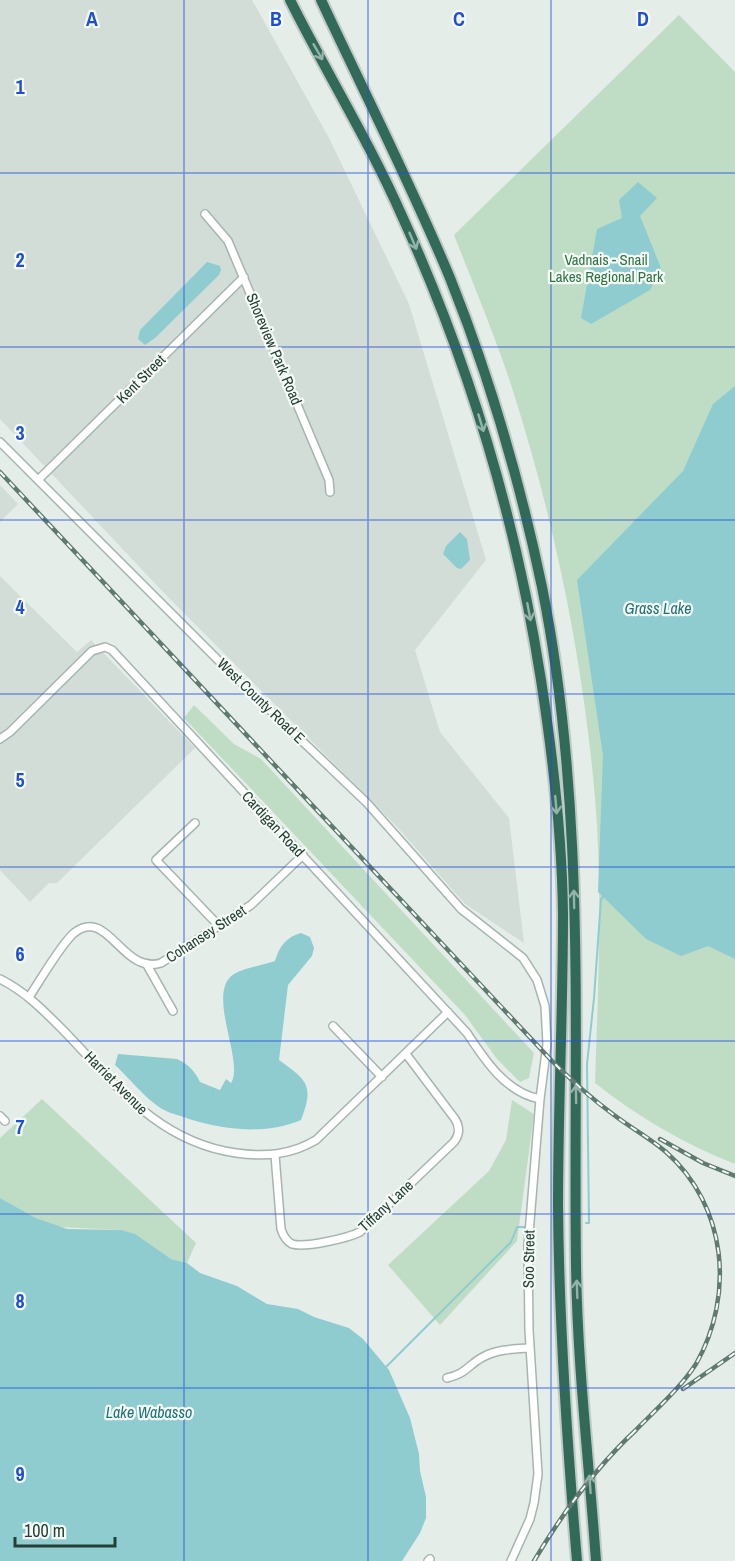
<svg xmlns="http://www.w3.org/2000/svg" width="735" height="1561" viewBox="0 0 735 1561" font-family="'Archivo Narrow',sans-serif">
	<style>
		.built { fill: #d3ddd7 }
		.green { fill: #bfddc4 }
		.water { fill: #8fccd0 }
		.lines { fill: none; stroke-linecap: round; stroke-linejoin: round }
		.stream { stroke: #8fccd0; stroke-width: 2 }
		.minor-casing { stroke: #a7b5af; stroke-width: 10 }
		.highway-casing { stroke: #c2c9c6; stroke-width: 14 }
		.minor { stroke: #fff; stroke-width: 7 }
		.highway { stroke: #316a59; stroke-width: 10 }
		.rail-casing { stroke: #5f7a70; stroke-width: 4.5 }
		.rail { stroke: #f5faf7; stroke-width: 2; stroke-dasharray: 7; stroke-linecap: butt }
		.oneway { stroke: #93b2a8 }
		.grid { fill: none; stroke: #1d4ed8; stroke-width: 1.5; stroke-opacity: 0.55 }
		.labels { text-anchor: middle; stroke-width: 4.5; stroke-linejoin: round; paint-order: stroke }
		.park-label { font-size: 15px; fill: #307444; stroke: #f5faf7 }
		.street-label { font-size: 15px; fill: #243f35; stroke: #f5faf7 }
		.water-label { font-size: 16px; font-style: italic; fill: #207279; stroke: #f5faf7 }
		.grid-label { font-size: 20px; text-anchor: middle; font-weight: bold; fill: #1d4ed8; stroke: #f5faf7; stroke-width: 4.5; stroke-linejoin: round; paint-order: stroke }
	</style>
	<rect width="100%" height="100%" fill="#e5ede9"/>
	<path class="built" d="M0,0H252L329,138L409,304L486,560L415,650L440,732L509,818L524,943L465,904L398,828L164,593L0,419Z
		M0,485L18,504L0,522Z
		M0,576L77,652L91,640L195,748L57,883H49L30,902L0,870Z"/>
	<path class="green" d="M679,15L735,72V1164C684,1144 638,1117 595,1083C598,988 603,893 595,798C583,660 555,523 513,391C496,338 474,286 454,235Z
		M194,705L234,744L261,759L534,1053L529,1078L520,1082L497,1059L465,1015L184,718Z
		M42,1099L196,1243L187,1263L171,1259L121,1230L58,1227L36,1218L0,1198V1138Z
		M512,1100L534,1114L517,1241L440,1325L388,1265L489,1171L506,1140Z"/>
	<path class="water" d="M638,182L657,198L640,216L661,268L650,290L591,324L581,318L597,229L622,218L619,200Z
		M207,262L220,266L221,270L219,275L155,338L145,345L138,339L140,330Z
		M735,386V959L708,946L681,956L646,939L598,892L603,756L577,580L683,471L713,404Z
		M460,532L467,539L470,560L461,569L457,568L443,554L446,546Z
		M301,933L310,937L314,948L312,956L288,985L279,1060C306,1080 315,1084 301,1120C266,1135 225,1130 189,1119C179,1115 167,1113 159,1107C143,1096 129,1078 115,1065L118,1054L177,1059C188,1064 195,1071 200,1082L220,1090L226,1079L231,1083C245,1062 205,992 234,974C243,968 264,965 275,961C279,947 286,937 301,933Z
		M0,1198L36,1218L67,1229L121,1230L135,1234L171,1259L187,1263L200,1273L237,1286L267,1304L298,1309L314,1317L349,1328L363,1339L389,1370L410,1418L419,1454L420,1471L426,1497V1518L420,1533L402,1561H0Z"/>
	<g class="lines">
		<path class="stream" d="M586,1223H589L587,1064L594,998L601,899L605,895
			M386,1367L511,1242L517,1227H525"/>
		<g class="minor-casing">
			<path id="minor" d="M205,214L228,241L329,480L330,492
				M0,442L231,673L367,803L461,909L523,958L537,980L545,1006L547,1044L540,1099L528,1246L529,1330L538,1474L534,1503L530,1519L511,1561
				M38,480L244,277
				M0,739L10,732L92,651L105,647L112,650L467,1033C484,1059 506,1093 540,1099
				M195,823L156,860L219,926
				M147,965L173,1011
				M0,979C26,992 44,1011 64,1031C115,1084 158,1142 236,1153C265,1157 291,1155 316,1140L448,1012
				M29,997C40,981 61,944 74,933C108,906 122,975 161,963L251,905L303,855
				M333,1026L382,1077
				M0,1116L5,1121
				M275,1155L281,1229C283,1235 286,1241 292,1244C305,1248 348,1238 360,1232L454,1142C460,1134 460,1127 455,1119L406,1054
				M447,1378C466,1374 468,1365 483,1357C498,1349 514,1349 530,1348
				M428,1561L430,1559"/>
		</g>
		<g class="highway-casing">
			<path id="highway" d="M290,0C326,72 369,141 402,216C469,363 516,520 541,680C553,757 562,836 563,914C563,1011 558,1108 558,1205C559,1324 567,1443 577,1561
				M321,0C364,92 411,184 450,278C490,378 520,482 542,587C587,810 573,1038 576,1263C577,1362 589,1462 596,1561"/>
		</g>
		<use href="#minor" class="minor"/>
		<use href="#highway" class="highway"/>
		<g class="rail-casing">
			<path id="rail" d="M0,472L552,1061C571,1080 592,1099 614,1115C631,1128 650,1138 666,1152C727,1206 735,1295 696,1364C679,1390 653,1412 631,1435
				M660,1139L703,1163L735,1176
				M683,1389L735,1353
				M534,1561C562,1514 595,1468 636,1430"/>
		</g>
		<use href="#rail" class="rail"/>
	</g>
	<defs><path id="oneway-shaft" d="M-6 0H5M1.5-3L5.5 0L1.5 3" fill="none" stroke-width="1.6" stroke-linecap="round" stroke-linejoin="round" transform="scale(1.5)"/></defs>
	<g class="oneway">
		<use href="#oneway-shaft" transform="translate(318 52) rotate(60)"/>
		<use href="#oneway-shaft" transform="translate(413 241) rotate(67)"/>
		<use href="#oneway-shaft" transform="translate(481 423) rotate(73)"/>
		<use href="#oneway-shaft" transform="translate(529 612) rotate(79)"/>
		<use href="#oneway-shaft" transform="translate(556 805) rotate(85)"/>
		<use href="#oneway-shaft" transform="translate(574 899) rotate(-91)"/>
		<use href="#oneway-shaft" transform="translate(576 1094) rotate(-91)"/>
		<use href="#oneway-shaft" transform="translate(577 1289) rotate(-92)"/>
		<use href="#oneway-shaft" transform="translate(590 1484) rotate(-94)"/>
	</g>
	<path class="grid" d="M184,0V1561M368,0V1561M551,0V1561M0,173H735M0,347H735M0,520H735M0,694H735M0,867H735M0,1041H735M0,1214H735M0,1388H735"/>
	<g class="labels">
		<g class="park-label">
			<text x="606" y="265">Vadnais - Snail<tspan x="606" dy="17">Lakes Regional Park</tspan></text>
		</g>
		<g class="street-label">
			<text transform="translate(274 349) rotate(67)" y="5">Shoreview Park Road</text>
			<text transform="translate(141 379) rotate(-45)" y="5">Kent Street</text>
			<text transform="translate(261 701) rotate(44)" y="5">West County Road E</text>
			<text transform="translate(273 824) rotate(47)" y="5">Cardigan Road</text>
			<text transform="translate(206 934) rotate(-33)" y="5">Cohansey Street</text>
			<text transform="translate(116 1083) rotate(45)" y="5">Harriet Avenue</text>
			<text transform="translate(386 1206) rotate(-43)" y="5">Tiffany Lane</text>
			<text transform="translate(529 1259) rotate(-89)" y="5">Soo Street</text>
		</g>
		<g class="water-label">
			<text x="658" y="614">Grass Lake</text>
			<text x="149" y="1418">Lake Wabasso</text>
		</g>
	</g>
	<g class="grid-label">
		<text x="92" y="26">A</text>
		<text x="276" y="26">B</text>
		<text x="459" y="26">C</text>
		<text x="643" y="26">D</text>
		<text x="20" y="94">1</text>
		<text x="20" y="267">2</text>
		<text x="20" y="440">3</text>
		<text x="20" y="614">4</text>
		<text x="20" y="787">5</text>
		<text x="20" y="961">6</text>
		<text x="20" y="1134">7</text>
		<text x="20" y="1308">8</text>
		<text x="20" y="1481">9</text>
	</g>
	<path d="M15 1537v9h100v-9" fill="none" stroke="#243f35" stroke-width="3"/>
	<text x="24" y="1537" font-size="18" fill="#243f35" stroke="#f5faf7" stroke-width="4.5" paint-order="stroke">100 m</text>
</svg>
